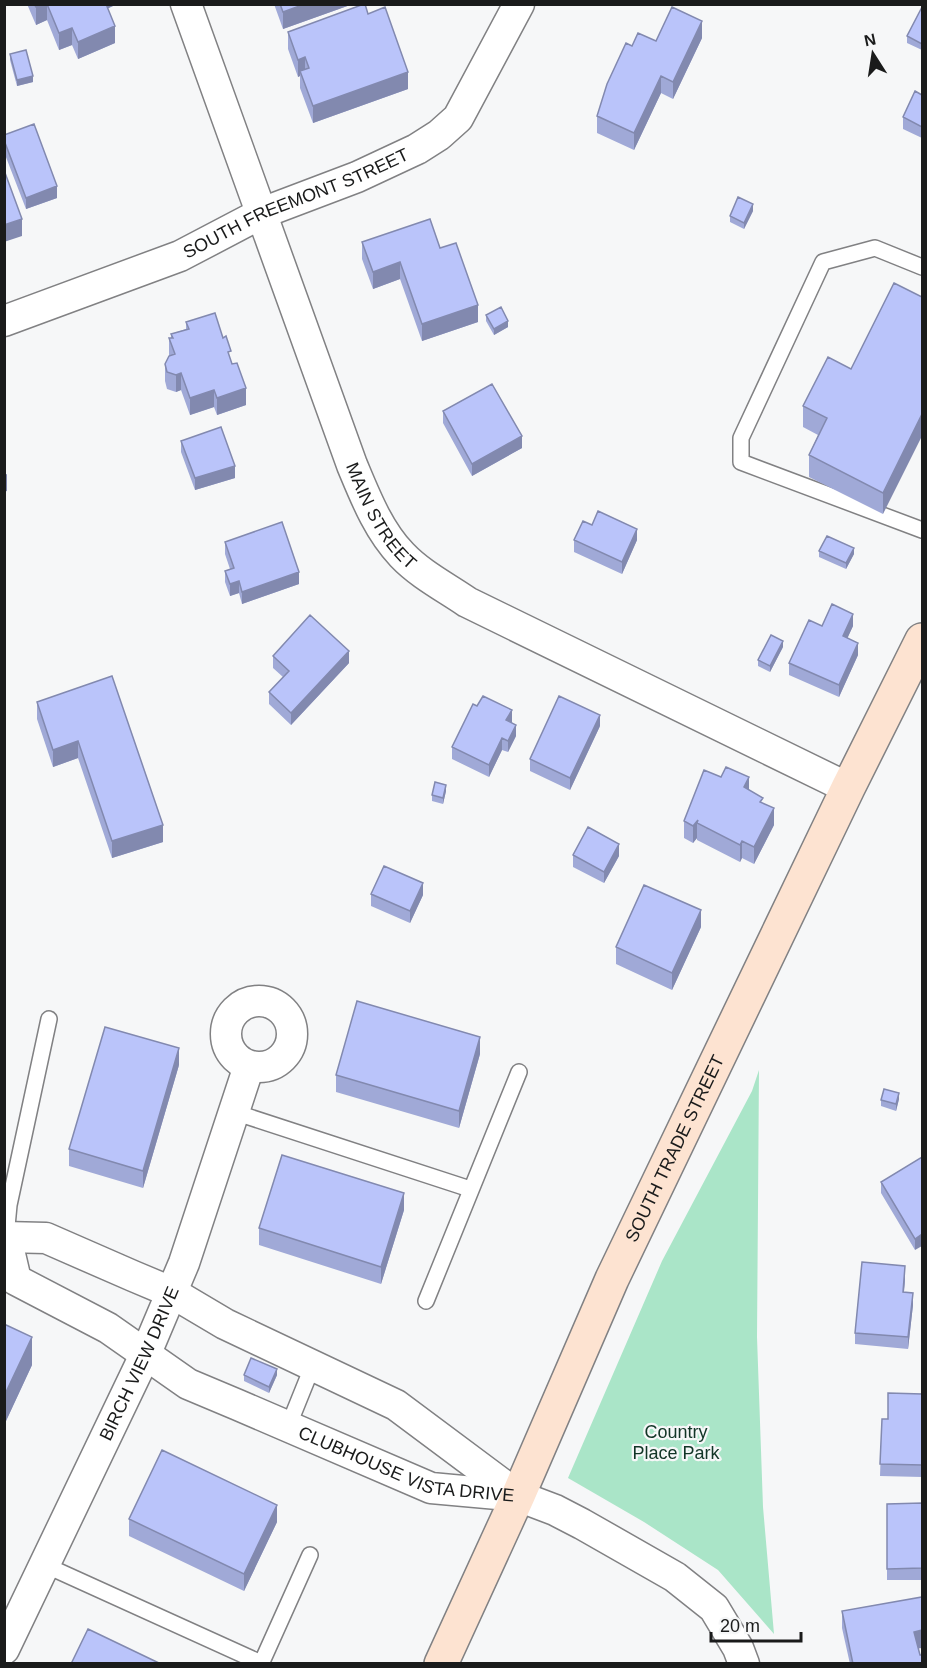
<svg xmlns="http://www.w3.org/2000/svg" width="927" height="1668" viewBox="0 0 927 1668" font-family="Arial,sans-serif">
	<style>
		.green { fill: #aae5c8 }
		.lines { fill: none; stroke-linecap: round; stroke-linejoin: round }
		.service-casing { stroke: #818183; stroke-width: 18 }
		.minor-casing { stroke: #818183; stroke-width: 33 }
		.secondary-casing { stroke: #818183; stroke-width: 36 }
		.service { stroke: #fff; stroke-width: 15 }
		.minor { stroke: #fff; stroke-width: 30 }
		.secondary { stroke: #fde3d1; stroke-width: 33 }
		.wall { fill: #a0a9d7 }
		.shaded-wall { fill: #8289af }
		.building { fill: #bac4fa; stroke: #8289af; stroke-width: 1.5 }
		.labels { text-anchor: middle; stroke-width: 4.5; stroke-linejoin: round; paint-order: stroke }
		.street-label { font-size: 18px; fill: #1a1b1b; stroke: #f6f7f8 }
		.park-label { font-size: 18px; fill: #113526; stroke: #f6f7f8 }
	</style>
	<rect width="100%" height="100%" fill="#f6f7f8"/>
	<path class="green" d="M759,1070L757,1337L763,1507L774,1634L718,1570L644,1522L568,1478L662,1261L752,1091Z"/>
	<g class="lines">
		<g class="service-casing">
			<path id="service" d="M922,267L875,248L823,262L741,438V462L922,530
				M234,1112L470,1189
				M6,1237L9,1205L49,1019
				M426,1301L519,1072
				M288,1427L313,1365
				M45,1565L261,1663
				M261,1664L310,1555"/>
		</g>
		<g class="minor-casing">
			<g id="minor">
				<path id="s1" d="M186,4L352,465C365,496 378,530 402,555C420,574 445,587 467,602L848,788"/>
				<path id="s2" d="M4,321L180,256L262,213L357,177L417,149L439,135L458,118L519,4"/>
				<circle cx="259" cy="1034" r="33"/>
				<path d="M4,1237L46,1238L133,1276L171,1292L225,1324L396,1405L518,1496"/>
				<path id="s3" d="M6,1237L16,1280L108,1328L188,1384L238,1405L431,1488L518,1496L555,1510L582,1524L675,1577L714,1608L738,1648L744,1664"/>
				<path id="s4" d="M4,1649L146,1353L184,1263L249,1066"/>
			</g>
		</g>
		<g class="secondary-casing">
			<g id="secondary">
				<path id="s5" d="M441,1664L518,1496L612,1279L848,788L922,640"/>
			</g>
		</g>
		<use href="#service" class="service"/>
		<use href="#minor" class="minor"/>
		<use href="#secondary" class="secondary"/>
	</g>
	<path class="wall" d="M27,4H113V6L107,9L115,43L78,59L72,45L59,50L47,20L36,25Z
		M274,4H353L283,29Z
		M922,7V50L907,43V36Z
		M368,14L408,89L313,123L300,88V76L298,77L288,49V32Z
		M702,38L673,99L661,93L634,150L597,133V116L632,46L656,41Z
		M10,54L33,82L17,86L10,60Z
		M922,95V138L903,129V117Z
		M4,135L57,198L26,209L4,152Z
		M753,211L744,229L730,222V216Z
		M362,242L440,248L478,322L422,341L400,279L373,289L362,259Z
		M894,283L883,514L809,477V455L818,435L803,427V406L851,369Z
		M486,315L508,327L494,335L486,321Z
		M186,322L231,361L246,405L217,415L214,407L190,415L181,390L176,392L167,389L165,381V364L169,356V338H171V334L186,329Z
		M443,411L522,448L472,476L443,423Z
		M181,441L235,478L195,490L181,452Z
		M592,525L637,540L622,574L574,552V540Z
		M225,542L299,584L242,604L239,593L230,596L225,582V571L230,569L225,554Z
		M819,551L854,554L846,569L819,557Z
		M822,626H853L847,638L858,655L839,697L789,675V663Z
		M783,647L770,672L758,666V660Z
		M273,656L349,663L291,725L269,704V692L283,677L273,668Z
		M112,676L163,842L112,858L78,758L53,767L37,719V702Z
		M512,722L516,736L508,752L502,750L489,777L452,759V747Z
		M600,726L570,790L530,771V759Z
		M749,790L763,803L774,825L754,864L742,858L740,862L697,840V838L693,843L684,838V821Z
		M446,791L443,804L432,801V795Z
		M573,855L619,856L604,883L573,867Z
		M371,894L423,895L410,923L371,906Z
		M701,927L672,990L616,964V947Z
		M480,1054L459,1128L336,1092V1075Z
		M179,1065L143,1188L69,1166V1149Z
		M899,1099L896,1111L881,1106V1100Z
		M922,1157L915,1250L881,1193V1182Z
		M404,1210L381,1284L259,1245V1228Z
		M905,1278L904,1292L913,1305L908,1349L855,1344V1333Z
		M4,1324L32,1365L6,1421L4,1420Z
		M244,1375H277L269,1393L244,1381Z
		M922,1394V1477L880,1476L882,1419H888Z
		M922,1503V1580H887V1504Z
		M129,1519L277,1522L244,1591L129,1536Z
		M922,1597V1648H918L922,1664H850L842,1628V1611Z"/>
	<path class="shaded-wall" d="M42,4H47V20L36,25V7Z
		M101,4H113V6L101,11Z
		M305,4H353L283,29V12Z
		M702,21V38L673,99V82Z
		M115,26V43L78,59V42Z
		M72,28V45L59,50V33Z
		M305,57V74L300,71V76L298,77V60Z
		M408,72V89L313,123V106Z
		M33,76V82L17,86V80Z
		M661,76V93L634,150V133Z
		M57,186V198L26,209V198Z
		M753,204V211L744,229V223Z
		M22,219V236L4,242V225Z
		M400,262V279L373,289V272Z
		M478,305V322L422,341V324Z
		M508,321V327L494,335V329Z
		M181,373V390L176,392V375Z
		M246,388V405L217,415V398Z
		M214,390V407L190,415V398Z
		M922,414V436L883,514V493Z
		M522,436V448L472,476V464Z
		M235,466V478L195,490V478Z
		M7,474V491L4,492V475Z
		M637,529V540L622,574V562Z
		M854,548V554L846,569V563Z
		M299,572V584L242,604V592Z
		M239,581V593L230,596V584Z
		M853,614V626L843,648V636Z
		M783,641V647L770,672V666Z
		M858,643V655L839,697V685Z
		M349,651V663L291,725V713Z
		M512,710V722L506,732V720Z
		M600,715V726L570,790V778Z
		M516,725V736L508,752V741Z
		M502,738V750L489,777V765Z
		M78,741V758L53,767V750Z
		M749,777V794L744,787Z
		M446,785V791L443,804V798Z
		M774,808V825L754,864V847Z
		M698,820L697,823V838L693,843V826Z
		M163,825V842L112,858V841Z
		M742,841V858L740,862V845Z
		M619,844V856L604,883V872Z
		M423,883V895L410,923V911Z
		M701,910V927L672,990V973Z
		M480,1037V1054L459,1128V1111Z
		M179,1048V1065L143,1188V1171Z
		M899,1093V1099L896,1111V1104Z
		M404,1193V1210L381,1284V1267Z
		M922,1234V1246L915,1250V1239Z
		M905,1266V1278L903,1304V1292Z
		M913,1293V1305L908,1349V1337Z
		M32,1337V1365L6,1421V1392Z
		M277,1369V1375L269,1393V1387Z
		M277,1505V1522L244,1591V1574Z
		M922,1630V1648L914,1649V1632Z"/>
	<path class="building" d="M34,4H42L36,7Z
		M47,4H106L115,26L78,42L72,28L59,33Z
		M280,4H305L283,12Z
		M364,4H365L368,14L385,7L408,72L313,106L300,71L309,68L305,57L298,60L288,32Z
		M672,7L702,21L673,82L661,76L634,133L597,116L607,84L626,43L632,46L638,33L656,41Z
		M922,7V44L907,36Z
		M26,50L33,76L17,80L10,54Z
		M915,91L922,95V127L903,117Z
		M34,124L57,186L26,198L4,140V135Z
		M4,170L22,219L4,225Z
		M738,197L753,204L744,223L730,216Z
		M430,219L440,248L456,243L478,305L422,324L400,262L373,272L362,242Z
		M894,283L922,297V414L883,493L809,455L827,418L803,406L828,357L851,369Z
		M501,307L508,321L494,329L486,315Z
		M215,313L223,338L226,336L231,351L228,352L232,364L237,363L246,388L217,398L214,390L190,398L181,373L176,375L167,372L165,364L169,356L175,354L169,338H173L171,334L189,329L186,322Z
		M492,384L522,436L472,464L443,411Z
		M221,427L235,466L195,478L181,441Z
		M598,511L637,529L622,562L574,540L583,521L592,525Z
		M282,522L299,572L242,592L239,581L230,584L225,571L234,568L225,542Z
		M827,536L854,548L846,563L819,551Z
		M832,604L853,614L843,636L858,643L839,685L789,663L809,620L822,626Z
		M310,615L349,651L291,713L269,692L289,671L273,656Z
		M771,635L783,641L770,666L758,660Z
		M112,676L163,825L112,841L78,741L53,750L37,702Z
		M483,696L512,710L506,720L516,725L508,741L502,738L489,765L452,747L473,704L477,706Z
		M559,696L600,715L570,778L530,759Z
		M726,767L749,777L744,787L763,798L760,802L774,808L754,847L742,841L740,845L697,823L698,820L693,826L684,821L704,770L721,777Z
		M435,782L446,785L443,798L432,795Z
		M588,827L619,844L604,872L573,855Z
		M384,866L423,883L410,911L371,894Z
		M644,885L701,910L672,973L616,947Z
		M357,1001L480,1037L459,1111L336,1075Z
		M105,1027L179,1048L143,1171L69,1149Z
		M884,1089L899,1093L896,1104L881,1100Z
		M282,1155L404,1193L381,1267L259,1228Z
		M922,1157V1234L915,1239L881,1182Z
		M862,1262L905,1266L903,1292L913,1293L908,1337L855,1333Z
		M4,1324L32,1337L6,1392L4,1391Z
		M251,1358L277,1369L269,1387L244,1375Z
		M888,1393L922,1394V1465L880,1464L882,1419H888Z
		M162,1450L277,1505L244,1574L129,1519Z
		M922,1503V1568L887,1569V1504Z
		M922,1597V1630L914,1632L920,1655H922V1664H853L842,1611Z
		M88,1629L161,1664H71Z"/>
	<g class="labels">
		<g class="street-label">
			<text dy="6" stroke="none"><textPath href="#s2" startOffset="315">SOUTH FREEMONT STREET</textPath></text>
			<text dy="6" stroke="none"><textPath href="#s1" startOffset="549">MAIN STREET</textPath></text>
			<text dy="6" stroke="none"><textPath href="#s5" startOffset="566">SOUTH TRADE STREET</textPath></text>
			<text dy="6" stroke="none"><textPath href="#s4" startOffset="316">BIRCH VIEW DRIVE</textPath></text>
			<text dy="6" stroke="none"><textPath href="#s3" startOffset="480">CLUBHOUSE VISTA DRIVE</textPath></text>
		</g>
		<g class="park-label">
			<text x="676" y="1438">Country<tspan x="676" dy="21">Place Park</tspan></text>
		</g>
	</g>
	<rect width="927" height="1668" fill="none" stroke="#1a1b1b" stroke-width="12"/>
	<g transform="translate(873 54) rotate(348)" stroke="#f6f7f8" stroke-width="4.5" paint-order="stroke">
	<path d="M0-4.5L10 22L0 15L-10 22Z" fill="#1a1b1b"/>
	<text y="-9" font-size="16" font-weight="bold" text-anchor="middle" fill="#1a1b1b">N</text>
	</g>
	<path d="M711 1632v9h90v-9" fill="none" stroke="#1a1b1b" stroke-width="3"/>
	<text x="720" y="1632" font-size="18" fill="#1a1b1b" stroke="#f6f7f8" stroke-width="4.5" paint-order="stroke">20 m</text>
</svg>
